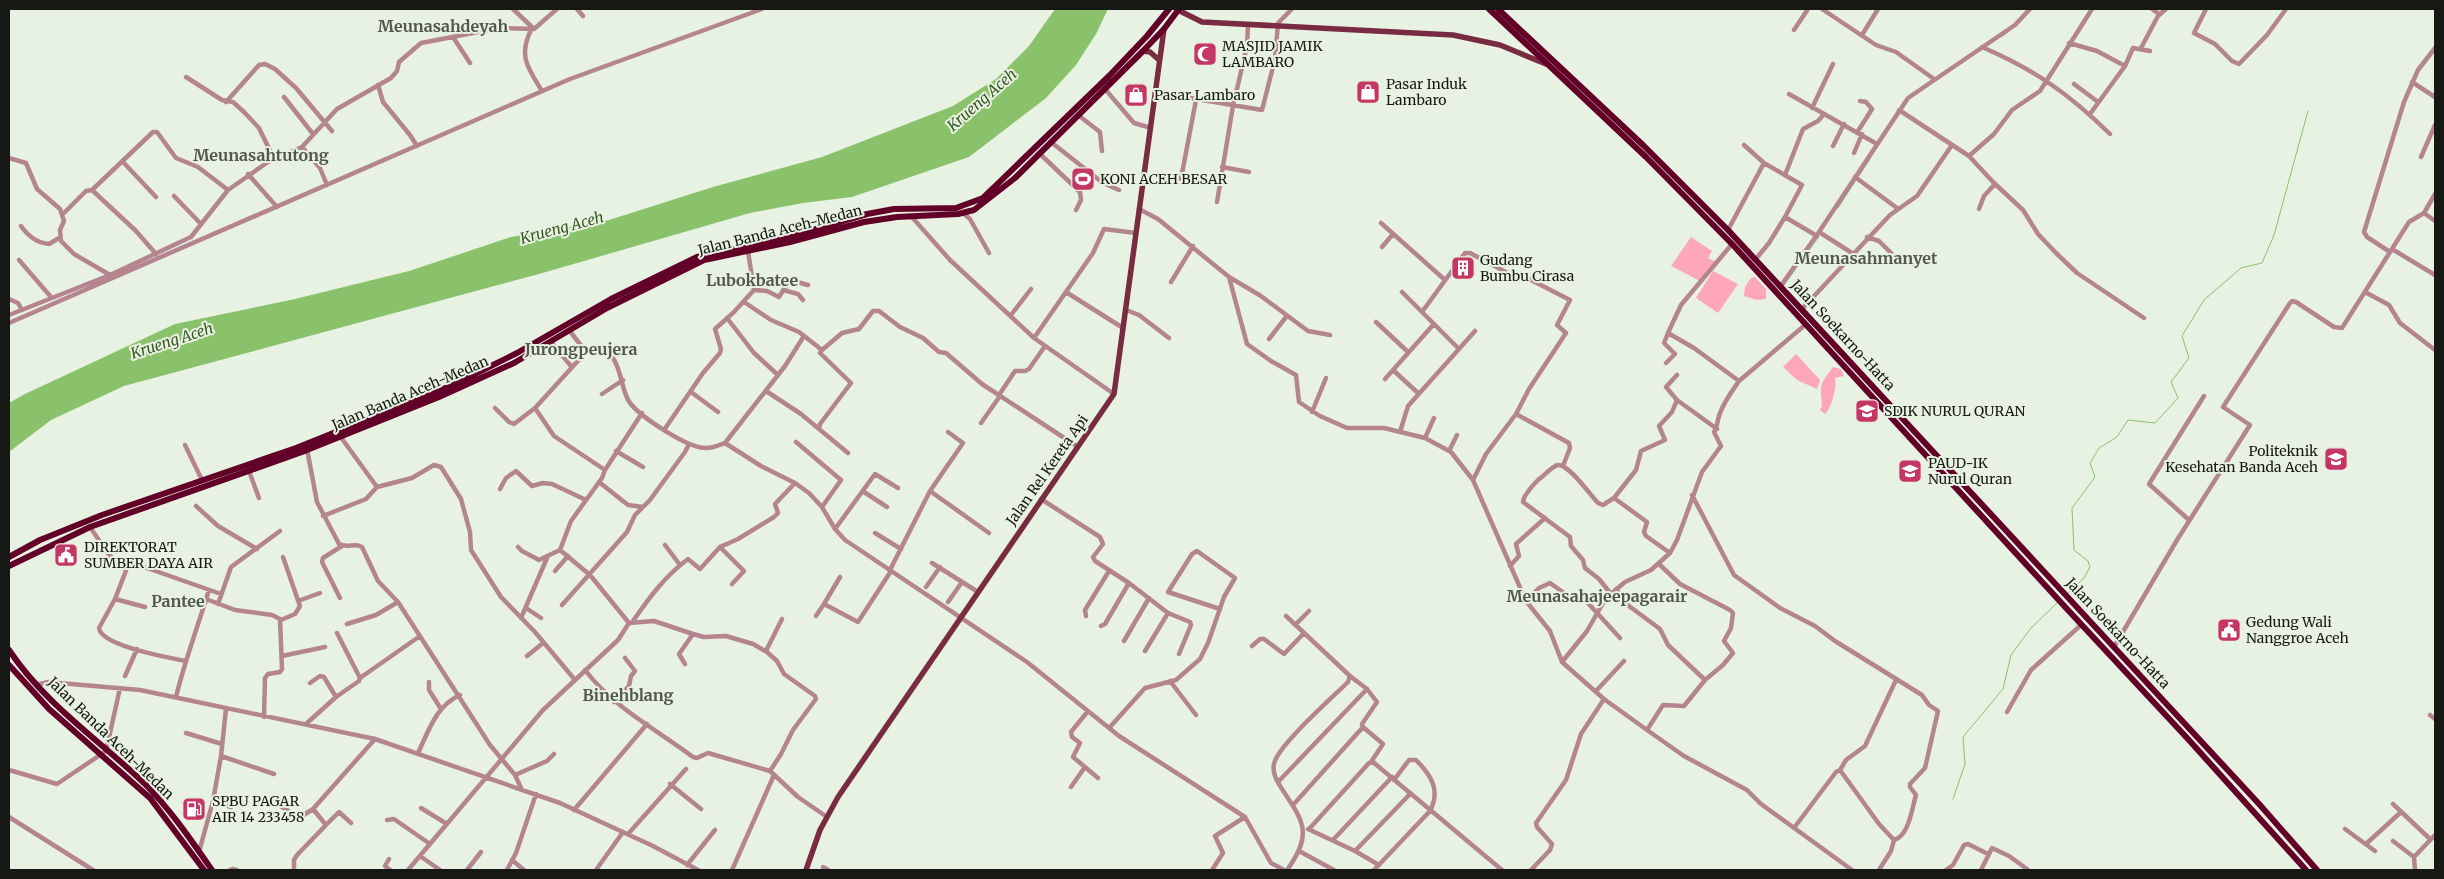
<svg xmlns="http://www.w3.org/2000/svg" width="2444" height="879" viewBox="0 0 2444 879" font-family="Merriweather,serif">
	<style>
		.green { fill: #fda7b8 }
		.water { fill: #8ac16b }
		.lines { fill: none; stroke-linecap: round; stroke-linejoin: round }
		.stream { stroke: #8ac16b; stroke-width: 1 }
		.minor { stroke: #b4858e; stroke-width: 4.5 }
		.major { stroke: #792b41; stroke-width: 5.5 }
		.highway { stroke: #620027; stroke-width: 6 }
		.labels { text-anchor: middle; stroke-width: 4; stroke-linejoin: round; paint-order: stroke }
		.poi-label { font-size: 14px; fill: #151813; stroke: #e8f2e3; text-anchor: start }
		.street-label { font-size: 14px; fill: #151813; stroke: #e8f2e3 }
		.water-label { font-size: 15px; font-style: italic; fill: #365a1f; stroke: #e8f2e3 }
		.quarter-label { font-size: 16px; font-weight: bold; fill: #50594c; stroke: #e8f2e3 }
	</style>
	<rect width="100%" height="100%" fill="#e8f2e3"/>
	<path class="green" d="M1691,237L1712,251L1708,258L1716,262L1700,281L1671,266Z
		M1713,271L1738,284L1718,313L1696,298Z
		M1755,277L1766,289V299L1757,300L1744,296L1745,287L1751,278Z
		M1796,354L1820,380L1817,389L1797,380L1783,367Z
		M1833,367L1841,369L1844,376L1835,378C1837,386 1832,408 1825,414L1820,410C1824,403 1820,397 1821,389C1822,379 1828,375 1833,367Z"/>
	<path class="water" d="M1055,9H1108L1096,34L1076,65L1046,98L969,157L852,197L803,203L750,213L539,274L124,386L51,420L9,452V403L25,394L175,324L295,299L409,271L511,237L609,220L713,187L822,157L953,106L996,79L1029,46Z"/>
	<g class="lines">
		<path class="stream" d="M2001,37L2008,32
			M1859,176L1870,159
			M1838,208L1856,180
			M1784,285L1818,238
			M2067,594L2084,578L2090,567L2088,561L2074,550L2072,508L2095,477L2090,463L2099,448L2117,437L2128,420L2155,423L2178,398L2171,382L2189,358L2182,336L2204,300L2241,268L2262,263L2274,235L2308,111
			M1953,799L1965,764L1963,737L2003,689L2011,655L2031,628L2057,603"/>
		<path class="minor" d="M513,9L534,29
			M577,9L583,16
			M1822,9L1876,45L1896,52L1934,79
			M2152,9L2159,14
			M2206,9L2194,33L2215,44L2232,61L2239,64L2267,35L2286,9
			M531,30C518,56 528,68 542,91
			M1794,30L1808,9
			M1862,35L1878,9
			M453,37L470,63
			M2069,43L2097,51L2125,66L2090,114
			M1982,47C2035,70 2068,93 2110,134
			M2141,48L2158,16L2166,9
			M2125,66L2133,48L2150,51
			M186,77L222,100L233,102L244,112L259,128L274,159
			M2412,82L2435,97
			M2074,84L2098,102
			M378,85L383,102L410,135L417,146
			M1105,89L1134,123L1151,128
			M1155,92L1262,110L1275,59L1278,23L1292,9
			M1789,94L1877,144
			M284,97L313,134
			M226,102L259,65L265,64L275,69L296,88L332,131
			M1812,108L1833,64
			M1899,110L1969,156L1993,182L2023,210L2038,234L2056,253L2077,273L2144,318
			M1078,115L1100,132L1102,151
			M1858,131L1872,109L1866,102L1860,101
			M1051,142L1103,183L1119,190
			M1744,145L1764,163L1802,185L1785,217
			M1833,146L1844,124
			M302,147L320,168L327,185
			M1039,153L1080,192L1081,200L1076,210
			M1854,153L1862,134
			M1969,156L1994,134L2012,110L2040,91L2092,9
			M2421,157L2435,125
			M9,158L26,163L37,189L60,209L64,221L60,230L61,241L74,254L110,275
			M123,162L156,197
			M1222,167L1249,172
			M248,174L277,207
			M1785,175L1803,129L1818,121L1824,114
			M1855,177L1897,208
			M1181,179L1196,100
			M174,196L201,224
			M1217,202L1233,106L1247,46L1248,25
			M1139,209L1158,219L1229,277L1247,344L1271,361L1296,375L1299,402L1320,416L1347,428H1384L1425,438L1451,452L1473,480L1526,601L1550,631L1562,662L1604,699L1647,730L1684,756L1747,790L1761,804L1852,870
			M1979,209L1984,196L1995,184
			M64,213L86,191L92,190
			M963,213L970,219L989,253
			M2424,213L2435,221
			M911,216L950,260L1034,338L1114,394
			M1381,223L1445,280
			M21,226C28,236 37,243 49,244L59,238
			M1728,230L1764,163
			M1819,232L1852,253
			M1867,237L1879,241L1891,253
			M1732,244L1681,305L1668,333L1694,348L1739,381
			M1382,247L1393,234
			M2392,249L2435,275
			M2390,252L2367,237L2364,232L2404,102L2418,70L2435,48
			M156,254L136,231L92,190L153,132H157L176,158L198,167L228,190
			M19,260L51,297
			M1755,260L1769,243L1785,217L1817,236
			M1229,277L1261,296L1308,331L1330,335
			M1171,282L1193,246
			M1780,287L1819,232L1908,98L2015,25L2030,9
			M754,290L767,291L779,297L790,280L808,285
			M783,290L798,294L803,300
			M1066,292L1123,328
			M2365,292L2389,305L2400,323L2435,350
			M9,299L18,303L22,310
			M744,302L771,320L799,332L822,350L842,333L859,329L873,311H879L900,327L923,338L939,352L946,353L982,384L1078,447
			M1126,310L1139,315L1169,338
			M1801,310L1890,215L1917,196L1952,145
			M1422,312L1465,253H1470L1515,277L1527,278L1570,300L1557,325L1566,333L1529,389L1516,414
			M9,315L110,275L191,237L228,190L268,162L302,147L337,109L391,78L397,71L399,62L421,43L499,28L534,29L557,9
			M1011,315L1031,289
			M727,318L754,353L778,375
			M1376,322L1408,352
			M9,323L570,79L762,9
			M569,330L586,352L595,347C624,352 618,387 630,403C641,417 688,449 707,448C713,448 719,445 725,443L761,466L795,483L809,493L822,507L835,529L845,540L1027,662L1119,736L1245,817L1271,863L1284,870
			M1034,338L1093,253L1104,229L1136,233
			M1269,339L1286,317
			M551,342L571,366
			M1459,349L1475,331
			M1666,363L1675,354L1664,343L1668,333
			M1393,370L1418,393
			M1385,379L1433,325
			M766,391L801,414L848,453
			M691,392L718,412
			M602,394L623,380
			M999,395L1015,371H1025L1029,369L1045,346
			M1677,400L1717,429
			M495,408L509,422L514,424L535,408L586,352
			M535,408L554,436L605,470L602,478L571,521L560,550
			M1312,412L1326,378
			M981,423L1000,396
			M819,429L820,424L851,383L820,353L822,350
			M664,430L703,373L720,353L721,349L715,329L733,313L754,290L748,251
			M1400,432L1408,406L1459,349L1402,292
			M340,436L377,487
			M1425,438L1434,418
			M796,442L841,480L822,507
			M725,443L785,366L804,336
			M185,445L202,480
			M307,449L317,502L339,544C347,549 355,542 362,547L378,581L398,602L490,745L515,775L522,790
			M616,451L643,467
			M1449,451L1457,435
			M605,470L642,413
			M249,471L259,498
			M1473,480L1486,454L1516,414L1569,443L1570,448L1563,466
			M599,482L628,505L643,507
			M500,489L506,478L516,471L532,486L543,483L552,484L586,500
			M930,491L989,533
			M864,492L887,507
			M1692,495L1734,575L1780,608L1815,626L1835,641L1922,695L1929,705L1938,711L1925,768L1910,784V787L1916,795C1912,808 1909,836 1894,840L1891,851L1879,870
			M1614,498L1636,470L1641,451L1665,440L1659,426L1672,412L1677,400L1666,387L1677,375
			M1041,499L1100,537L1103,544L1093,557L1095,561L1129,583L1168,613L1190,622L1191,625L1179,654
			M196,506L218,526L257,549
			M323,516L366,499L377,487L412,478L434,465L441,467L461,499L470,532L471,550L501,597L535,632L575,680
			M2189,520L2149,484L2204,396
			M90,527L107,552L121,568L134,566L147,568L221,594
			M835,529L875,474L898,488
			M875,533L901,549
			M665,545L680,565
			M720,547L744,571L732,584
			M932,563L978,592
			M1659,564L1680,584L1730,610L1733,613L1731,628L1724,641L1733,653L1723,665L1705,680
			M1510,566L1519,556L1516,544L1545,518
			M127,568L115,599L99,628C101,646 168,657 185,661
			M890,570L930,491L963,443L948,432
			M555,571L568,556
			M840,577L824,604L858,622L891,571
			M926,587L940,567
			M1616,589L1629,606L1660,629L1668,645L1705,680L1684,706L1663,705L1647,730
			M1611,594L1599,579L1585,568L1583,560L1571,546L1570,537L1523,502C1524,494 1533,485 1539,479C1544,476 1552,466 1558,465C1569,464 1590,495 1598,503L1603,505L1614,498L1647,522L1644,532L1646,536L1670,553
			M340,598L322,562L323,558L342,546
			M115,599L145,607
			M206,599L235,610L272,615L280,619L282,669L280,672L268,674L265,678L264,717
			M298,601L320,593
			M1526,601L1539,588L1550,583L1567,595L1587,602L1620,638
			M948,602L962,582
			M218,604L231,567L280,531
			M562,605L627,532L635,515L650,500L685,452L689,444
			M526,608L541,618
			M816,616L824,604
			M1086,616L1085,610L1109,571
			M1286,616L1350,676L1348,682C1333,697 1277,746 1274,764C1272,773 1277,781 1282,789C1304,822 1313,834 1287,870
			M521,618L547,558
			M281,620L295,614L300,606L283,557
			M633,621C649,598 665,576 688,559L700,569L720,547L738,539L774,517L778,513L775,504L795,483
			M629,623L654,621L693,634L704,637L726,636L753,644L767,652L777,661L784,674L815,696L816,699L793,730L781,754L770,771
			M347,624L376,615L398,602
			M1295,625L1309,611
			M1101,626L1105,624L1129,583
			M337,633L360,678
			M1124,641L1149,598
			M1252,646L1260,639H1264L1284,654L1304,633
			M2114,647L2177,540L2250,425L2223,407L2290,303L2292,301L2296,302L2334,327L2342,328L2409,222L2424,213L2435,194
			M766,651L782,619
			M1145,651L1168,613
			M282,656L325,647
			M527,656L543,643
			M1562,662L1587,631L1603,603L1611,594L1625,582L1651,570L1670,553L1677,540L1702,472L1721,446L1714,432C1718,426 1717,420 1720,413C1724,402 1732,391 1739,381L1805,325
			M685,664L679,654L693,634
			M585,670C614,708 656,729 693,757L697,758L708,753L770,771L798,797L827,817
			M125,676L137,649
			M1350,676L1367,689L1377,702L1362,724L1363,727L1383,744L1371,762
			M1170,681L1196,715
			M429,682V690L441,709
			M310,683L320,676L324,677L336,697
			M36,685L48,682L140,690L375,739L560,803L653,846L698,870
			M1596,691L1624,661
			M176,697C185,660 198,626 209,590
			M614,702L629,686L631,676L635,671L625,658
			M1088,711L1071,732L1072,737L1080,743L1073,757L1098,778
			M2007,712L2031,670L2081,625
			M2430,715L2435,719
			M306,724L336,697L359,681L360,678L420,636
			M1110,727L1145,688L1176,680L1200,659L1208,643L1224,597L1235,578L1197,551L1192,554L1168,592L1220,609
			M186,733L222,744
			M418,753C429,730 436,706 460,695
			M221,756L274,774
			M9,770L57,784L106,751L120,688
			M1840,770L1846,760L1865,746L1896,680
			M515,775L547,761L554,754
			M1278,782L1367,689
			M670,784L701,809
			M1071,787L1085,767
			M213,801L231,807
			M2393,804L2430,839
			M1293,805L1363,727
			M282,807L299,818L313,809
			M421,808L447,824
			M574,810L647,724
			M9,817L93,870
			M387,820L394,819L430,844
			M326,825L339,812L351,823
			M1310,828L1369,763L1373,762L1502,870
			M1794,828L1836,772L1840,770L1879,824L1894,840
			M1308,829L1355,851L1410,794
			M2345,829L2375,851
			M628,834L686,769
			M1333,840L1392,777
			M2393,841L2414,857
			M2367,843L2401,812
			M1299,851L1334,870
			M1355,851L1379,865
			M199,852L213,801L221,756L226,709
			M420,856L440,870
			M389,859L385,866L390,870
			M512,860L524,870
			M687,865L715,830
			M823,867L828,870
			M230,870L233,869L237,870
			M294,870V860L297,855L326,825L313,809L375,739
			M408,870L543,710L618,640L629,623L590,575L560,550L539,560L522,551L518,547
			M467,870L481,852
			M507,870L516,853L536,794
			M596,870L623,832
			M732,870L774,775
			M1212,870L1223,853L1215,836L1245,817
			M1374,870L1430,811C1441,790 1431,775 1416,760H1409L1394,780
			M1531,870L1550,850L1552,844L1537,827L1536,823L1566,780L1581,734L1604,699
			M1946,870L1953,865L1964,845L1968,844L1988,854
			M1981,870L1992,848L2009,856L2027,869
			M2415,870L2414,857L2435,835"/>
		<path class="major" d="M1178,10L1202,22L1453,35L1500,45L1546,64
			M1143,51L1150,52L1158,59
			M806,870L820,830L838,797L1114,394L1164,29"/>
		<path class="highway" d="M1489,9L1646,157L1732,244L2067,609L2188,739L2306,870
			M1498,9L1644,146L1728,230L2260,805L2317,870
			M9,557L40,540L102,515L296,448L453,385L517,353L611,299L697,257L789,237L867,214L894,209L956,208L983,198L1109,76L1147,36L1169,9
			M9,566L90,527L302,452L439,397L514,363L607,308L704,260L790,242L864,222L897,217L958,214L974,210L1015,178L1143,51L1164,29L1179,9
			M9,650C45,704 98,739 144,783C170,809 191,840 212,870
			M9,665L49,709L150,798L204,870"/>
	</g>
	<defs>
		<g id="mosque-square" transform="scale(1.25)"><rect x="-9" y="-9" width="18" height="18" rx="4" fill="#c43663" stroke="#e8f2e3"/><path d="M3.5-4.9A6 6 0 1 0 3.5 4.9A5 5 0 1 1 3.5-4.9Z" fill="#fff"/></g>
		<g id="shop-square" transform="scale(1.25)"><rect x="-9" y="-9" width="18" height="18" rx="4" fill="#c43663" stroke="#e8f2e3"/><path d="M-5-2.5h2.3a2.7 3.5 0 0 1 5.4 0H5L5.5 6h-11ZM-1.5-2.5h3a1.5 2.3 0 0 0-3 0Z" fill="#fff"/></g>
		<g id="stadium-square" transform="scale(1.25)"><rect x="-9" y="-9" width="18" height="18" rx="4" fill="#c43663" stroke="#e8f2e3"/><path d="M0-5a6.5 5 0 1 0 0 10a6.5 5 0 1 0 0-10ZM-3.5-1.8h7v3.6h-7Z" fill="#fff"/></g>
		<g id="building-square" transform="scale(1.25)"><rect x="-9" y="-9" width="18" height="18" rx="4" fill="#c43663" stroke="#e8f2e3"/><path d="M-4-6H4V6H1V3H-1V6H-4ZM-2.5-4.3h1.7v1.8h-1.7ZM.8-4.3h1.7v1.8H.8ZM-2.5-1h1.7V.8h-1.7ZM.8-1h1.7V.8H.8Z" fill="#fff"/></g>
		<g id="school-square" transform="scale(1.25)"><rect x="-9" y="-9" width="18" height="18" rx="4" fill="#c43663" stroke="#e8f2e3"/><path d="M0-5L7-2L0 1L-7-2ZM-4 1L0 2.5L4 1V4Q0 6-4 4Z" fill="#fff"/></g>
		<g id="university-square" transform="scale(1.25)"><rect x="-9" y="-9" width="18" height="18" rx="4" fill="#c43663" stroke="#e8f2e3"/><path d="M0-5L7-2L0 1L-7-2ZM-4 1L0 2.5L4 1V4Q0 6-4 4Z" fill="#fff"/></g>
		<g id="civic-square" transform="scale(1.25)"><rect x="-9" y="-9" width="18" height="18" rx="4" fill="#c43663" stroke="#e8f2e3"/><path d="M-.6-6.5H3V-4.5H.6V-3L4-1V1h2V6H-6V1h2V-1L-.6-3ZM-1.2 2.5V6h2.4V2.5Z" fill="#fff"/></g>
		<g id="fuel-square" transform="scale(1.25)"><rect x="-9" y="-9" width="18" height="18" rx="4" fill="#c43663" stroke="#e8f2e3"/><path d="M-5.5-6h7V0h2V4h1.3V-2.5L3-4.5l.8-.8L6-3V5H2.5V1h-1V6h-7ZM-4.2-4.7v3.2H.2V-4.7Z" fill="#fff"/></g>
	</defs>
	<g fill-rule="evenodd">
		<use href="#mosque-square" x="1205" y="54"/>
		<use href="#shop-square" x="1368" y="92"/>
		<use href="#shop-square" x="1136" y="95"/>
		<use href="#stadium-square" x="1083" y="179"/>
		<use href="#building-square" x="1463" y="268"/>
		<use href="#school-square" x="1867" y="411"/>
		<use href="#university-square" x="2336" y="459"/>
		<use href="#school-square" x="1910" y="471"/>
		<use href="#civic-square" x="66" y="555"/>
		<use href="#civic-square" x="2229" y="630"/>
		<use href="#fuel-square" x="194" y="809"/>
	</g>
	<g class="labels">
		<g class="poi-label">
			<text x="1222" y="51">MASJID JAMIK<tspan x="1222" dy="16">LAMBARO</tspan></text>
			<text x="1386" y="89">Pasar Induk<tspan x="1386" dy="16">Lambaro</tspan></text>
			<text x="1154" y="100">Pasar Lambaro</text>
			<text x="1100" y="184">KONI ACEH BESAR</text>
			<text x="1480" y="265">Gudang<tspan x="1480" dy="16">Bumbu Cirasa</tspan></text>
			<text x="1884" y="416">SDIK NURUL QURAN</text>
			<text x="2318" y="456" text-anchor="end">Politeknik<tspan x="2318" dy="16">Kesehatan Banda Aceh</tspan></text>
			<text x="1928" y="468">PAUD-IK<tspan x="1928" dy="16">Nurul Quran</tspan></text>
			<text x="84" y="552">DIREKTORAT<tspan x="84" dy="16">SUMBER DAYA AIR</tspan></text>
			<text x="2246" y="627">Gedung Wali<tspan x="2246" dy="16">Nanggroe Aceh</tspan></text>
			<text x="212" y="806">SPBU PAGAR<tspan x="212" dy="16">AIR 14 233458</tspan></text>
		</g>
		<g class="street-label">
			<text transform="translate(780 230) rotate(-14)" y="5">Jalan Banda Aceh-Medan</text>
			<text transform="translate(1843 335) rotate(47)" y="5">Jalan Soekarno-Hatta</text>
			<text transform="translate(410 393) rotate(-23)" y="5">Jalan Banda Aceh-Medan</text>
			<text transform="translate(1047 470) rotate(-55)" y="5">Jalan Rel Kereta Api</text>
			<text transform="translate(2118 633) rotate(47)" y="5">Jalan Soekarno-Hatta</text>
			<text transform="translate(111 738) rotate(44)" y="5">Jalan Banda Aceh-Medan</text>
		</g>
		<g class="water-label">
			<text transform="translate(982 100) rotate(-41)" y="5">Krueng Aceh</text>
			<text transform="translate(562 228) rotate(-15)" y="5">Krueng Aceh</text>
			<text transform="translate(172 341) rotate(-18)" y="5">Krueng Aceh</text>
		</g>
		<g class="quarter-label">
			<text x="443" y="32">Meunasahdeyah</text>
			<text x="261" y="161">Meunasahtutong</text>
			<text x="1866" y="264">Meunasahmanyet</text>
			<text x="752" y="286">Lubokbatee</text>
			<text x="581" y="355">Jurongpeujera</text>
			<text x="1597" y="602">Meunasahajeepagarair</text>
			<text x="178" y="607">Pantee</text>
			<text x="628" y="701">Binehblang</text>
		</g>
	</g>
	<rect width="2444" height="879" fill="none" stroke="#151813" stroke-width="20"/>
</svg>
